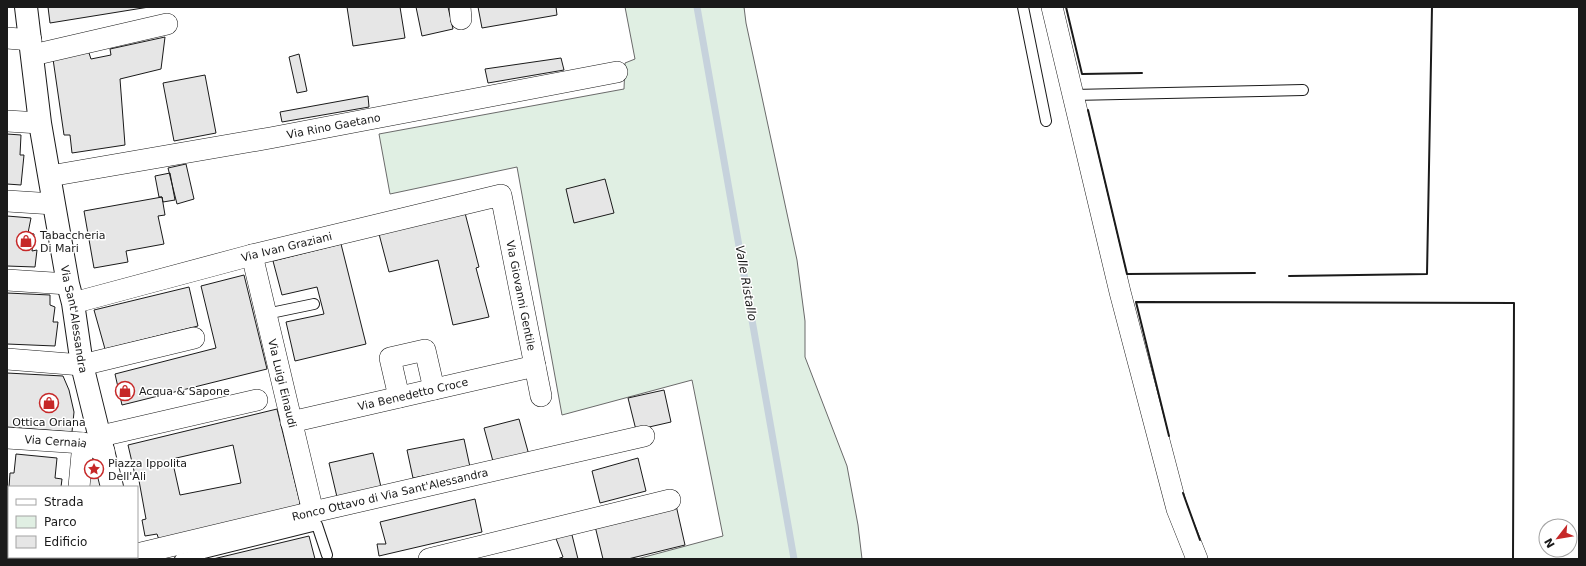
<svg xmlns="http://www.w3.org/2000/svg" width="1586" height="566" viewBox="0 0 1586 566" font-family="'DejaVu Sans',sans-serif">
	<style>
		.green { fill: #e0efe3; stroke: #6a6a6a }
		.parking { fill: #ededed; stroke: #6a6a6a }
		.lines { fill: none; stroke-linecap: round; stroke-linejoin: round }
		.stream { stroke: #c6d2dc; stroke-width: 7 }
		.building { fill: #e6e6e6; stroke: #1a1a1a; fill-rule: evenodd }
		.service-casing { stroke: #1a1a1a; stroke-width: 12 }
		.minor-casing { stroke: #1a1a1a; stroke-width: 22 }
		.tertiary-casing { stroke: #1a1a1a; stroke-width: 24 }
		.service { stroke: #fff; stroke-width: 10 }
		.minor { stroke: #fff; stroke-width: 21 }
		.tertiary { stroke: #fff; stroke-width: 22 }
		.wall { stroke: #1a1a1a; stroke-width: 2 }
		.labels { text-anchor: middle; stroke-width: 3; stroke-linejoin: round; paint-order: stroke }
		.street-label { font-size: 11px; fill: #1a1a1a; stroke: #fff }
		.poi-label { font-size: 11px; fill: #1a1a1a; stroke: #fff; text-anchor: start }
		.water-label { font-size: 12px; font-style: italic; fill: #1a1a1a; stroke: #fff }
	</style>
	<rect width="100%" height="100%" fill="#fff"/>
	<path class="green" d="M625,7H744L746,23L797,260L805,321V357L847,466L858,525L862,559H637L723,536L692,380L562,415L517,167L390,194L379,134L624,89L625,63L635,59Z"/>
	<path class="parking" d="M83,443L104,451L112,487H79Z
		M75,557H128L129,559H75Z"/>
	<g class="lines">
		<path class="stream" d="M697,7L794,559"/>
	</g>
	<path class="building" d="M48,7H149L50,23Z
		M347,7H400L405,38L353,46Z
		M416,7H448L453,29L422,36Z
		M478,7H556L557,15L482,28Z
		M165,37L161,69L120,79L125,145L72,153L70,135H64L53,59L88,50L91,59L111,55L110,49Z
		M299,54L307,91L297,93L289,57Z
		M561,58L564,70L488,83L485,69Z
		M205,75L216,133L174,141L163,83Z
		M368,96L369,107L282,122L280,112Z
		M7,134L21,135L20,155H24L21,185L7,184Z
		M186,164L194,199L177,204L168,168Z
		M170,173L175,200L163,202L162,197H159L155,176Z
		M605,179L614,213L574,223L566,189Z
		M162,197L165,215L158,216L164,244L126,251L128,262L94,268L84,211Z
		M465,213L479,267L476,268L489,317L453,325L438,260L389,272L379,234Z
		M7,216L31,218L28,233L34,234L32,251L37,250L35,267L7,266Z
		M341,244L366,344L295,361L286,322L324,314L317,287L282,295L273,261Z
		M244,275L267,369L122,405L115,374L216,348L201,286Z
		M189,287L198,326L105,349L94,310Z
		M7,293L50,295V305L55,307L53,322H58L55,346L7,344Z
		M7,373L63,376L69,390L74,412L72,432L7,427Z
		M664,390L671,422L636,430L628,398Z
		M277,409L300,503L295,510L159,540L157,534L145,536L142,520L146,519L138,475H135L128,445ZM233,445L241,483L180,495L172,459Z
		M519,419L529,455L494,465L484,428Z
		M464,439L470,467L413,478L407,450Z
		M373,453L381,487L337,497L329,463Z
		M16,454L57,458L55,478L62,479L61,487H9L10,473H14Z
		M638,458L646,491L600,503L592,471Z
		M9,487V506L7,505Z
		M475,499L482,532L379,556L377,544H386L380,522Z
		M676,505L685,545L628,559H603L595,526Z
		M571,531L578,559H557L563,557L555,536Z
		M7,535H9V557H62V559H7Z
		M309,536L315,559H213Z"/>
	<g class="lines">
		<g class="service-casing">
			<path id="service" d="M1023,7L1046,121
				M1073,95L1303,90
				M266,314L314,304
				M180,559L317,525L327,555"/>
		</g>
		<g class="minor-casing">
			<g id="minor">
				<path d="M460,7L461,19"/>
				<path d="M1052,7L1120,292L1177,509L1197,559"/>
				<path d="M7,38L31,40"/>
				<path d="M33,55L167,24"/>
				<path d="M7,121L40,123"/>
				<path id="s1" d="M50,176L270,138L617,72"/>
				<path d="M7,201L54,204"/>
				<path id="s2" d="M252,255L313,512"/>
				<path d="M7,280L68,284"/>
				<path id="s3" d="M73,303L252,255L501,195L541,396"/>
				<path d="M7,359L82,365L194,338"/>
				<path d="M399,397L390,358L425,350L434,389"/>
				<path id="s4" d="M291,422L535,366"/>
				<path d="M101,436L257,400"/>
				<path id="s5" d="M7,438L83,443L104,451"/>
				<path d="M79,487L83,443"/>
				<path d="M7,521H9"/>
				<path id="s6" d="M137,554L313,512L644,436"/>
				<path d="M75,559V557"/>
				<path d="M429,559L670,500"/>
			</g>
		</g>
		<g class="tertiary-casing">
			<g id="tertiary">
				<path id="s7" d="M26,7L40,123L54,204L68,284L73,303L82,365L112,487"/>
				<path d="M128,557L129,559"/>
			</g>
		</g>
		<use href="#service" class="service"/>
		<use href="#minor" class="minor"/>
		<use href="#tertiary" class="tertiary"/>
		<path class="wall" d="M1066,7L1082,74L1142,73
			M1088,110L1127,274L1255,273
			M1289,276L1427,274L1432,7
			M1169,436L1136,302L1514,303L1513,559
			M1183,493L1200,540"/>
	</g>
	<defs>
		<g id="shop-ring" transform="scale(1)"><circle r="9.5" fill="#fff" stroke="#c62828" stroke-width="1.5"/><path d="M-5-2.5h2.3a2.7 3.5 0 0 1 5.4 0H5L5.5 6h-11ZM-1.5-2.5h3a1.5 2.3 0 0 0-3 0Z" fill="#c62828"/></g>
		<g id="sight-ring" transform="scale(1)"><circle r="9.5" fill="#fff" stroke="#c62828" stroke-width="1.5"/><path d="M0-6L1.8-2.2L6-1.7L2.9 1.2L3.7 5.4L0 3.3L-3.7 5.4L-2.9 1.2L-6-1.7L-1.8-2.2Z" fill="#c62828"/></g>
	</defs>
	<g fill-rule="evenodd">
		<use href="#shop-ring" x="26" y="241"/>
		<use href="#shop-ring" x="125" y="391"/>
		<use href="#shop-ring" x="49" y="403"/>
		<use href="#sight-ring" x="94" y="469"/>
	</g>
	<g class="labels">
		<g class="street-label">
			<text dy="4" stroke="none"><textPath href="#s1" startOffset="288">Via Rino Gaetano</textPath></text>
			<text dy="4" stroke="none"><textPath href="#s3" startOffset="221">Via Ivan Graziani</textPath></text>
			<text dy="4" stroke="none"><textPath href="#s3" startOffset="544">Via Giovanni Gentile</textPath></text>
			<text dy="4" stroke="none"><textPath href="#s7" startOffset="316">Via Sant'Alessandra</textPath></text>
			<text dy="4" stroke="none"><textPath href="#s2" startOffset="132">Via Luigi Einaudi</textPath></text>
			<text dy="4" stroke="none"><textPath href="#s4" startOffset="125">Via Benedetto Croce</textPath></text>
			<text dy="4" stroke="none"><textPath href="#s5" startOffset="49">Via Cernaia</textPath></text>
			<text dy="4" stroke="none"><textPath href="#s6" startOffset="260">Ronco Ottavo di Via Sant'Alessandra</textPath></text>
		</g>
		<g class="poi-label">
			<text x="40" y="239">Tabaccheria<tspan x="40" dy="13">Di Mari</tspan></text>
			<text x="139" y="395">Acqua &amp; Sapone</text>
			<text x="49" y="426" text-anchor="middle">Ottica Oriana</text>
			<text x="108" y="467">Piazza Ippolita<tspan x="108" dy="13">Dell'Ali</tspan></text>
		</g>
		<g class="water-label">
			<text transform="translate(746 283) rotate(80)" y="4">Valle Ristallo</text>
		</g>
	</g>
	<rect width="1586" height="566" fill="none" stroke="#1a1a1a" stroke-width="16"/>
	<rect x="8" y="486" width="130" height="72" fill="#ffffff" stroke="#a3a3a3"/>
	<rect x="16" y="499" width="20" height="6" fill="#ffffff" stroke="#a3a3a3"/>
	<text x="44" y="506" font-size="12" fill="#1a1a1a">Strada</text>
	<rect x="16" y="516" width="20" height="12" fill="#e0efe3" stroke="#a3a3a3"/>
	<text x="44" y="526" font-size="12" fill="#1a1a1a">Parco</text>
	<rect x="16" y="536" width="20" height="12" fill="#e6e6e6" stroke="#a3a3a3"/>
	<text x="44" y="546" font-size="12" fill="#1a1a1a">Edificio</text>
	<g transform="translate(1558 538) rotate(239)"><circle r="19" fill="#ffffff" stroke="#a3a3a3"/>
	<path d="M0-3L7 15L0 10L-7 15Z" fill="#c62828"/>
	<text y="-6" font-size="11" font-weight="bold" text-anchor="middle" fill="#1a1a1a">N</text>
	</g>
</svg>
